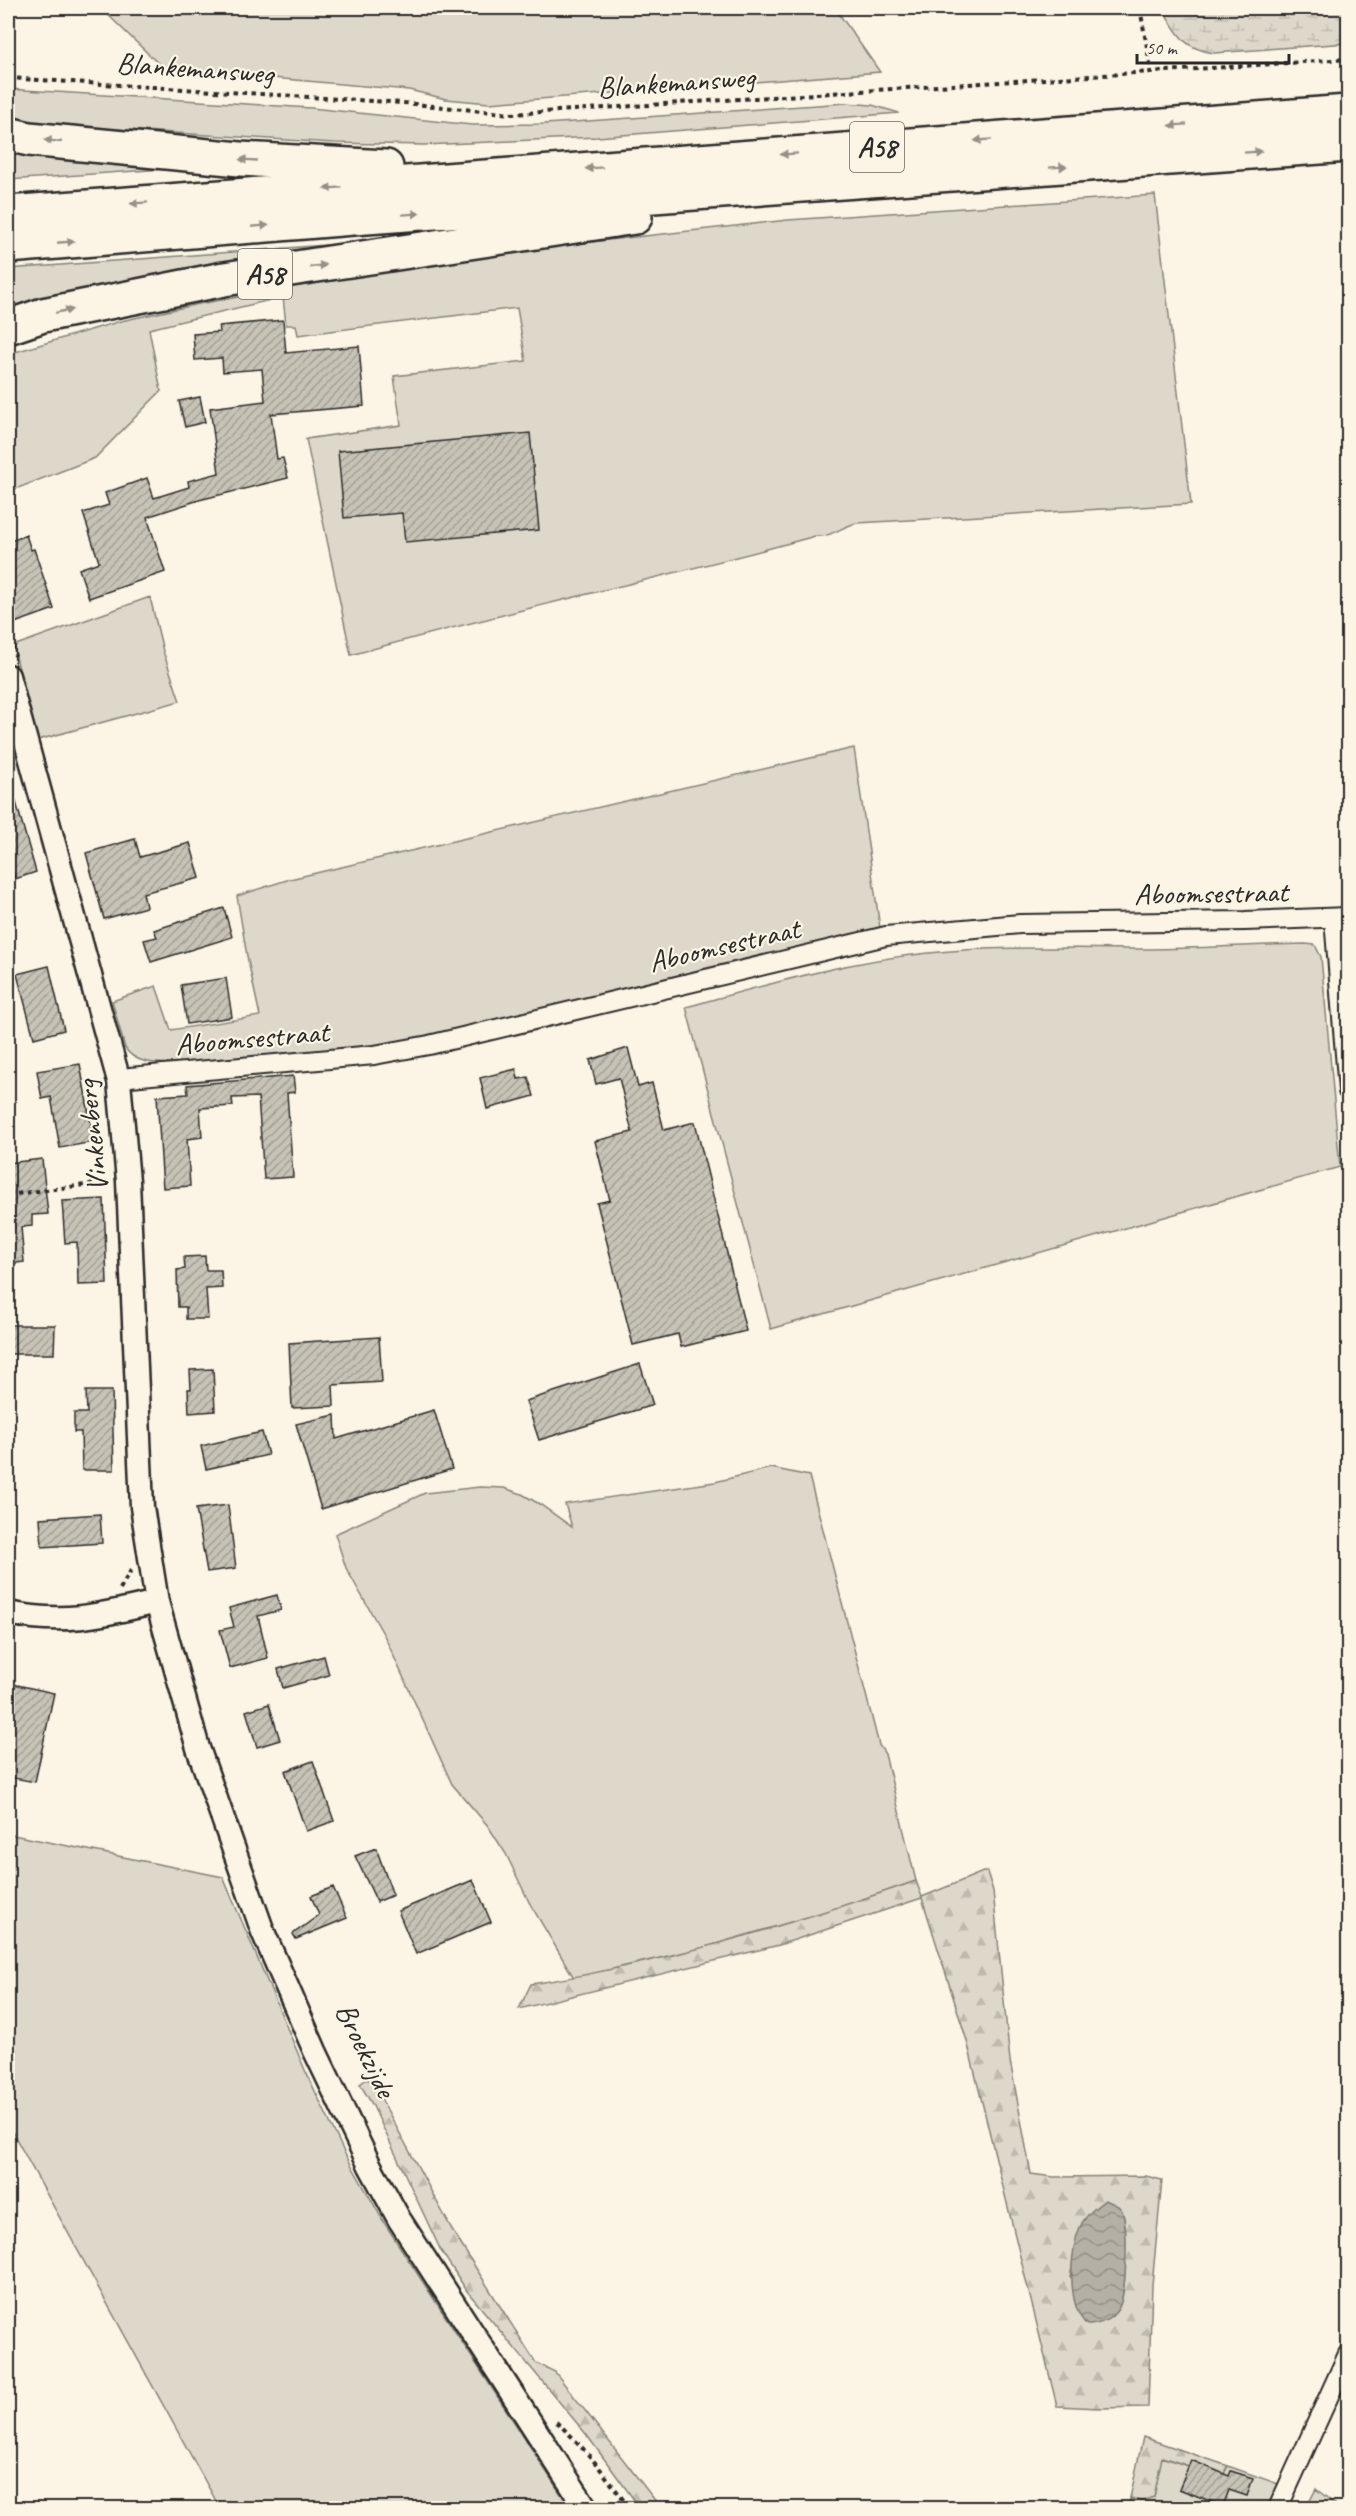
<svg xmlns="http://www.w3.org/2000/svg" width="1356" height="2516" viewBox="0 0 1356 2516" font-family="Caveat,sans-serif">
	<style>
		.grass { fill: #ded8ca; stroke: #84827a; stroke-width: 1.5 }
		.forest { fill: url(#forest-firs); stroke: #84827a; stroke-width: 1.5; fill-rule: evenodd }
		.wetland { fill: url(#wetland-marsh); stroke: #84827a; stroke-width: 1.5 }
		.water { fill: url(#water-waves); stroke: #7d7b74; stroke-width: 1.5 }
		.building { fill: url(#building-hatch); stroke: #2b2b2b; stroke-width: 1.5 }
		.lines { fill: none; stroke-linecap: round; stroke-linejoin: round }
		.minor-casing { stroke: #2b2b2b; stroke-width: 22 }
		.tertiary-casing { stroke: #2b2b2b; stroke-width: 27 }
		.motorway-casing { stroke: #2b2b2b; stroke-width: 38 }
		.path { stroke: #2b2b2b; stroke-width: 4; stroke-dasharray: 4.5 4.5; stroke-linecap: butt }
		.minor { stroke: #fcf5e5; stroke-width: 18 }
		.tertiary { stroke: #fcf5e5; stroke-width: 22 }
		.motorway { stroke: #fcf5e5; stroke-width: 33 }
		.oneway { fill: #949088 }
		.labels { text-anchor: middle; stroke-width: 4.5; stroke-linejoin: round; paint-order: stroke }
		.shield { fill: #fcf5e5; stroke: #6a6863; stroke-width: 1.5 }
		.shield-label { font-size: 28px; font-weight: bold; fill: #2b2b2b }
		.street-label { font-size: 30px; fill: #2b2b2b; stroke: #fcf5e5 }
	</style>
	<defs>
		<pattern id="forest-firs" width="22" height="20" patternUnits="userSpaceOnUse" patternTransform="scale(1.5)"><rect width="22" height="20" fill="#ded8ca"/><path d="M5 1l3.5 6h-7zM16 11l3.5 6h-7z" fill="#bfbaae"/></pattern>
		<pattern id="wetland-marsh" width="20" height="14" patternUnits="userSpaceOnUse" patternTransform="scale(1.5)"><rect width="20" height="14" fill="#ded8ca"/><path d="M1 5h8M5 5V1M11 12h8M15 12V8" fill="none" stroke="#bfbaae"/></pattern>
		<pattern id="water-waves" width="16" height="10" patternUnits="userSpaceOnUse" patternTransform="scale(1.5)"><rect width="16" height="10" fill="#b4b0a5"/><path d="M0 5q4-4 8 0t8 0" fill="none" stroke="#938f87"/></pattern>
		<pattern id="building-hatch" width="6" height="6" patternUnits="userSpaceOnUse" patternTransform="scale(1.5)"><rect width="6" height="6" fill="#c8c3b7"/><path d="M-1 1l2-2M0 6l6-6M5 7l2-2" fill="none" stroke="#a39f95"/></pattern>
	</defs>
	<rect width="100%" height="100%" fill="#fcf5e5"/>
	<filter id="ink" filterUnits="userSpaceOnUse"><feTurbulence type="fractalNoise" baseFrequency=".0167" numOctaves="2"/><feDisplacementMap in="SourceGraphic" scale="12" xChannelSelector="R" yChannelSelector="G"/><feConvolveMatrix kernelMatrix="1 2 1 2 8 2 1 2 1" color-interpolation-filters="sRGB"/></filter>
	<g filter="url(#ink)">
		<path class="grass" d="M101,8H457L461,16L469,8H835L880,72L489,103L446,99L409,90L261,77L168,73Z
			M8,89L311,108L472,125L545,124L846,103L872,105L899,113L597,137L424,145L334,143L33,124L8,119Z
			M8,145L193,167L8,180Z
			M1155,195L1191,504L857,523C842,526 831,538 815,536C661,579 505,611 351,655L306,439L401,425L394,376L526,361L517,308L298,335L296,325H286L283,297L149,329L161,391L95,458L8,492V354L121,321L199,304L404,267L518,250L788,220Z
			M391,240L8,318V269Z
			M150,597L163,651L180,701L38,740L13,646Z
			M854,748L880,928L455,1032L350,1052L173,1064C156,1063 135,1064 125,1048L112,1001L156,986L171,1030L260,1016L247,956L237,896L290,879Z
			M1305,944L1315,945L1321,957L1340,1167L771,1329L686,1007C766,985 846,961 929,953C1003,945 1077,949 1151,949C1202,948 1254,945 1305,944Z
			M771,1468L809,1476L871,1714L879,1745L885,1754L916,1881L829,1911L702,1948L574,1978L529,1902L506,1854L488,1826L452,1784L385,1637L346,1568L335,1534L425,1493L480,1487L504,1488L522,1494L541,1505L572,1527L565,1504L715,1482Z
			M8,1834L223,1877L305,2070L344,2152L385,2224L570,2508H220L8,2124Z
			M1161,2457L1222,2477L1228,2466L1281,2485L1270,2508H1130V2498L1141,2501L1154,2497Z
			M1316,2489L1340,2508H1306Z"/>
		<path class="forest" d="M983,1872H987L993,1891L1010,2061L1031,2174L1054,2177L1146,2176L1162,2180L1152,2285L1148,2407L1099,2408L1057,2406L967,2041L922,1898L779,1945L519,2009L531,1984C663,1964 791,1924 916,1881L922,1897ZM1119,2206L1070,2278L1077,2241Z
			M367,2079L372,2082L455,2235L536,2363L555,2372L661,2508H640L586,2434L467,2291L441,2251L372,2104L360,2084Z
			M1143,2437L1228,2466L1222,2477L1162,2457L1154,2497L1141,2501L1130,2498Z"/>
		<path class="wetland" d="M1162,8H1348V43L1214,53C1182,48 1178,34 1162,8Z"/>
		<path class="water" d="M1105,2200C1110,2202 1117,2204 1121,2209C1129,2221 1127,2296 1118,2309C1111,2320 1099,2325 1087,2325C1066,2305 1069,2247 1082,2223C1088,2213 1096,2207 1105,2200Z"/>
		<path class="building" d="M283,320L286,353L359,346L364,406L271,414L277,459L283,458L288,478L199,500L147,517L165,572L89,598L79,569L99,562L83,513L109,505L105,493L147,478L154,498L189,487L188,481L219,473L210,408L265,401L262,369L223,372L222,358L195,360L193,334L220,332L219,326Z
			M200,397L205,422L185,427L179,401Z
			M530,433L539,530L405,542L402,513L344,518L338,451Z
			M26,535L31,550L34,549L54,609L12,624L8,611V542Z
			M8,788H12L36,872L15,879L8,853Z
			M135,839L140,857L190,843L200,878L143,893L146,907L104,919L86,853Z
			M224,908L232,937L151,962L144,940L157,937L154,930Z
			M49,966L64,1030L34,1038L17,974Z
			M226,978L232,1017L187,1024L181,985Z
			M628,1048L638,1087L652,1083L664,1130L695,1122L746,1331L681,1347L678,1334L633,1345L597,1203L610,1200L595,1141L632,1132L619,1078L596,1084L590,1060Z
			M80,1064L94,1142L60,1148L51,1097L42,1099L37,1071Z
			M516,1069L518,1079L528,1077L534,1096L487,1109L480,1078Z
			M293,1076L295,1092L287,1093L293,1177L264,1179L258,1097L232,1098L233,1106L200,1108L202,1137L187,1139L190,1186L163,1188L157,1096L188,1094L187,1085Z
			M42,1159L48,1214L32,1215V1226L21,1227L24,1262L8,1264V1163Z
			M104,1199L107,1284L78,1285L77,1242L65,1243L62,1201Z
			M205,1256L206,1270H221L222,1288L206,1289L208,1319H186V1307H178L177,1270L185,1269L184,1257Z
			M8,1325H55L54,1354H8Z
			M379,1337L382,1382L333,1385L334,1406L292,1408L289,1343Z
			M640,1364L653,1405L539,1440L526,1401Z
			M213,1369L215,1411L189,1413L188,1389H191L190,1370Z
			M86,1391H112L114,1470H82L81,1432H74V1413H87Z
			M434,1410L452,1469L321,1509L296,1424L335,1415L336,1439Z
			M262,1432L268,1455L206,1469L201,1446Z
			M228,1505L236,1568L207,1572L196,1509Z
			M100,1514L102,1543L42,1547L40,1518Z
			M277,1595L281,1610L258,1616L268,1658L230,1668L220,1630L234,1627L229,1608Z
			M324,1656L329,1675L283,1688L278,1669Z
			M8,1683L54,1693L35,1782L8,1777Z
			M269,1704L280,1740L257,1747L246,1711Z
			M313,1761L334,1821L306,1831L285,1771Z
			M376,1848L393,1895L377,1902L355,1856Z
			M473,1880L491,1922L416,1954L398,1911Z
			M333,1887L347,1918L296,1939L293,1934L319,1915L311,1896Z
			M1191,2460L1229,2476L1231,2471L1253,2478L1247,2496L1229,2490L1223,2506L1179,2489Z"/>
		<g class="lines">
			<g class="minor-casing">
				<path id="minor" d="M1334,919L1348,1091
					M119,1081L130,1077L374,1055L429,1045L886,936L1020,924L1245,921L1348,917
					M1278,2508L1348,2354"/>
			</g>
			<g class="tertiary-casing">
				<path id="tertiary" d="M8,676L119,1081L128,1181L142,1507L157,1602L198,1748L263,1932L315,2051L370,2166L399,2219L586,2508
					M8,1613C65,1625 102,1615 157,1602"/>
			</g>
			<g class="motorway-casing">
				<path id="motorway" d="M8,134L29,139L240,159L386,167
					M8,213L1348,112
					M8,246L353,218L1348,145
					M8,327L43,315L224,279L635,217"/>
			</g>
			<path class="path" d="M1140,8L1151,70
				M8,78L404,103L512,114L1348,59
				M8,628L15,656
				M8,1195L108,1182
				M120,1589L131,1570
				M556,2422C585,2447 607,2477 629,2508"/>
			<use href="#minor" class="minor"/>
			<use href="#tertiary" class="tertiary"/>
			<use href="#motorway" class="motorway"/>
		</g>
		<defs><path id="oneway-solid" d="M-6-.8H1V-3.2L6.5 0L1 3.2V.8H-6Z" transform="scale(1.5)"/></defs>
		<g class="oneway">
			<use href="#oneway-solid" transform="translate(1178 125) rotate(176)"/>
			<use href="#oneway-solid" transform="translate(983 140) rotate(176)"/>
			<use href="#oneway-solid" transform="translate(53 141) rotate(-174)"/>
			<use href="#oneway-solid" transform="translate(1253 152) rotate(-4)"/>
			<use href="#oneway-solid" transform="translate(789 154) rotate(176)"/>
			<use href="#oneway-solid" transform="translate(248 160) rotate(-177)"/>
			<use href="#oneway-solid" transform="translate(1058 167) rotate(-4)"/>
			<use href="#oneway-solid" transform="translate(594 168) rotate(176)"/>
			<use href="#oneway-solid" transform="translate(333 188) rotate(176)"/>
			<use href="#oneway-solid" transform="translate(139 203) rotate(176)"/>
			<use href="#oneway-solid" transform="translate(411 214) rotate(-4)"/>
			<use href="#oneway-solid" transform="translate(260 226) rotate(-5)"/>
			<use href="#oneway-solid" transform="translate(66 242) rotate(-5)"/>
			<use href="#oneway-solid" transform="translate(318 266) rotate(-8)"/>
			<use href="#oneway-solid" transform="translate(64 311) rotate(-12)"/>
		</g>
	</g>
	<g class="labels">
		<g class="shield">
			<rect x="850" y="122" width="54" height="50" rx="4.5"/>
			<rect x="238" y="249" width="54" height="50" rx="4.5"/>
		</g>
		<g class="shield-label">
			<text x="877" y="157">A58</text>
			<text x="265" y="284">A58</text>
		</g>
		<g class="street-label">
			<text transform="translate(195 68) rotate(4)" y="10">Blankemansweg</text>
			<text transform="translate(676 82) rotate(-4)" y="10">Blankemansweg</text>
			<text transform="translate(1211 893) rotate(-1)" y="10">Aboomsestraat</text>
			<text transform="translate(724 945) rotate(-13)" y="10">Aboomsestraat</text>
			<text transform="translate(252 1038) rotate(-5)" y="10">Aboomsestraat</text>
			<text transform="translate(92 1136) rotate(-96)" y="10">Vinkenberg</text>
			<text transform="translate(366 2050) rotate(64)" y="10">Broekzijde</text>
		</g>
	</g>
	<rect width="1356" height="2516" fill="none" stroke="#fcf5e5" stroke-width="30"/>
	<rect x="15" y="15" width="1326" height="2486" fill="none" stroke="#2b2b2b" stroke-width="2" filter="url(#ink)"/>
	<path d="M1137 54v9h152v-9" fill="none" stroke="#2b2b2b" stroke-width="3"/>
	<text x="1146" y="54" font-size="18" fill="#2b2b2b" stroke="#fcf5e5" stroke-width="4.5" paint-order="stroke">50 m</text>
</svg>
